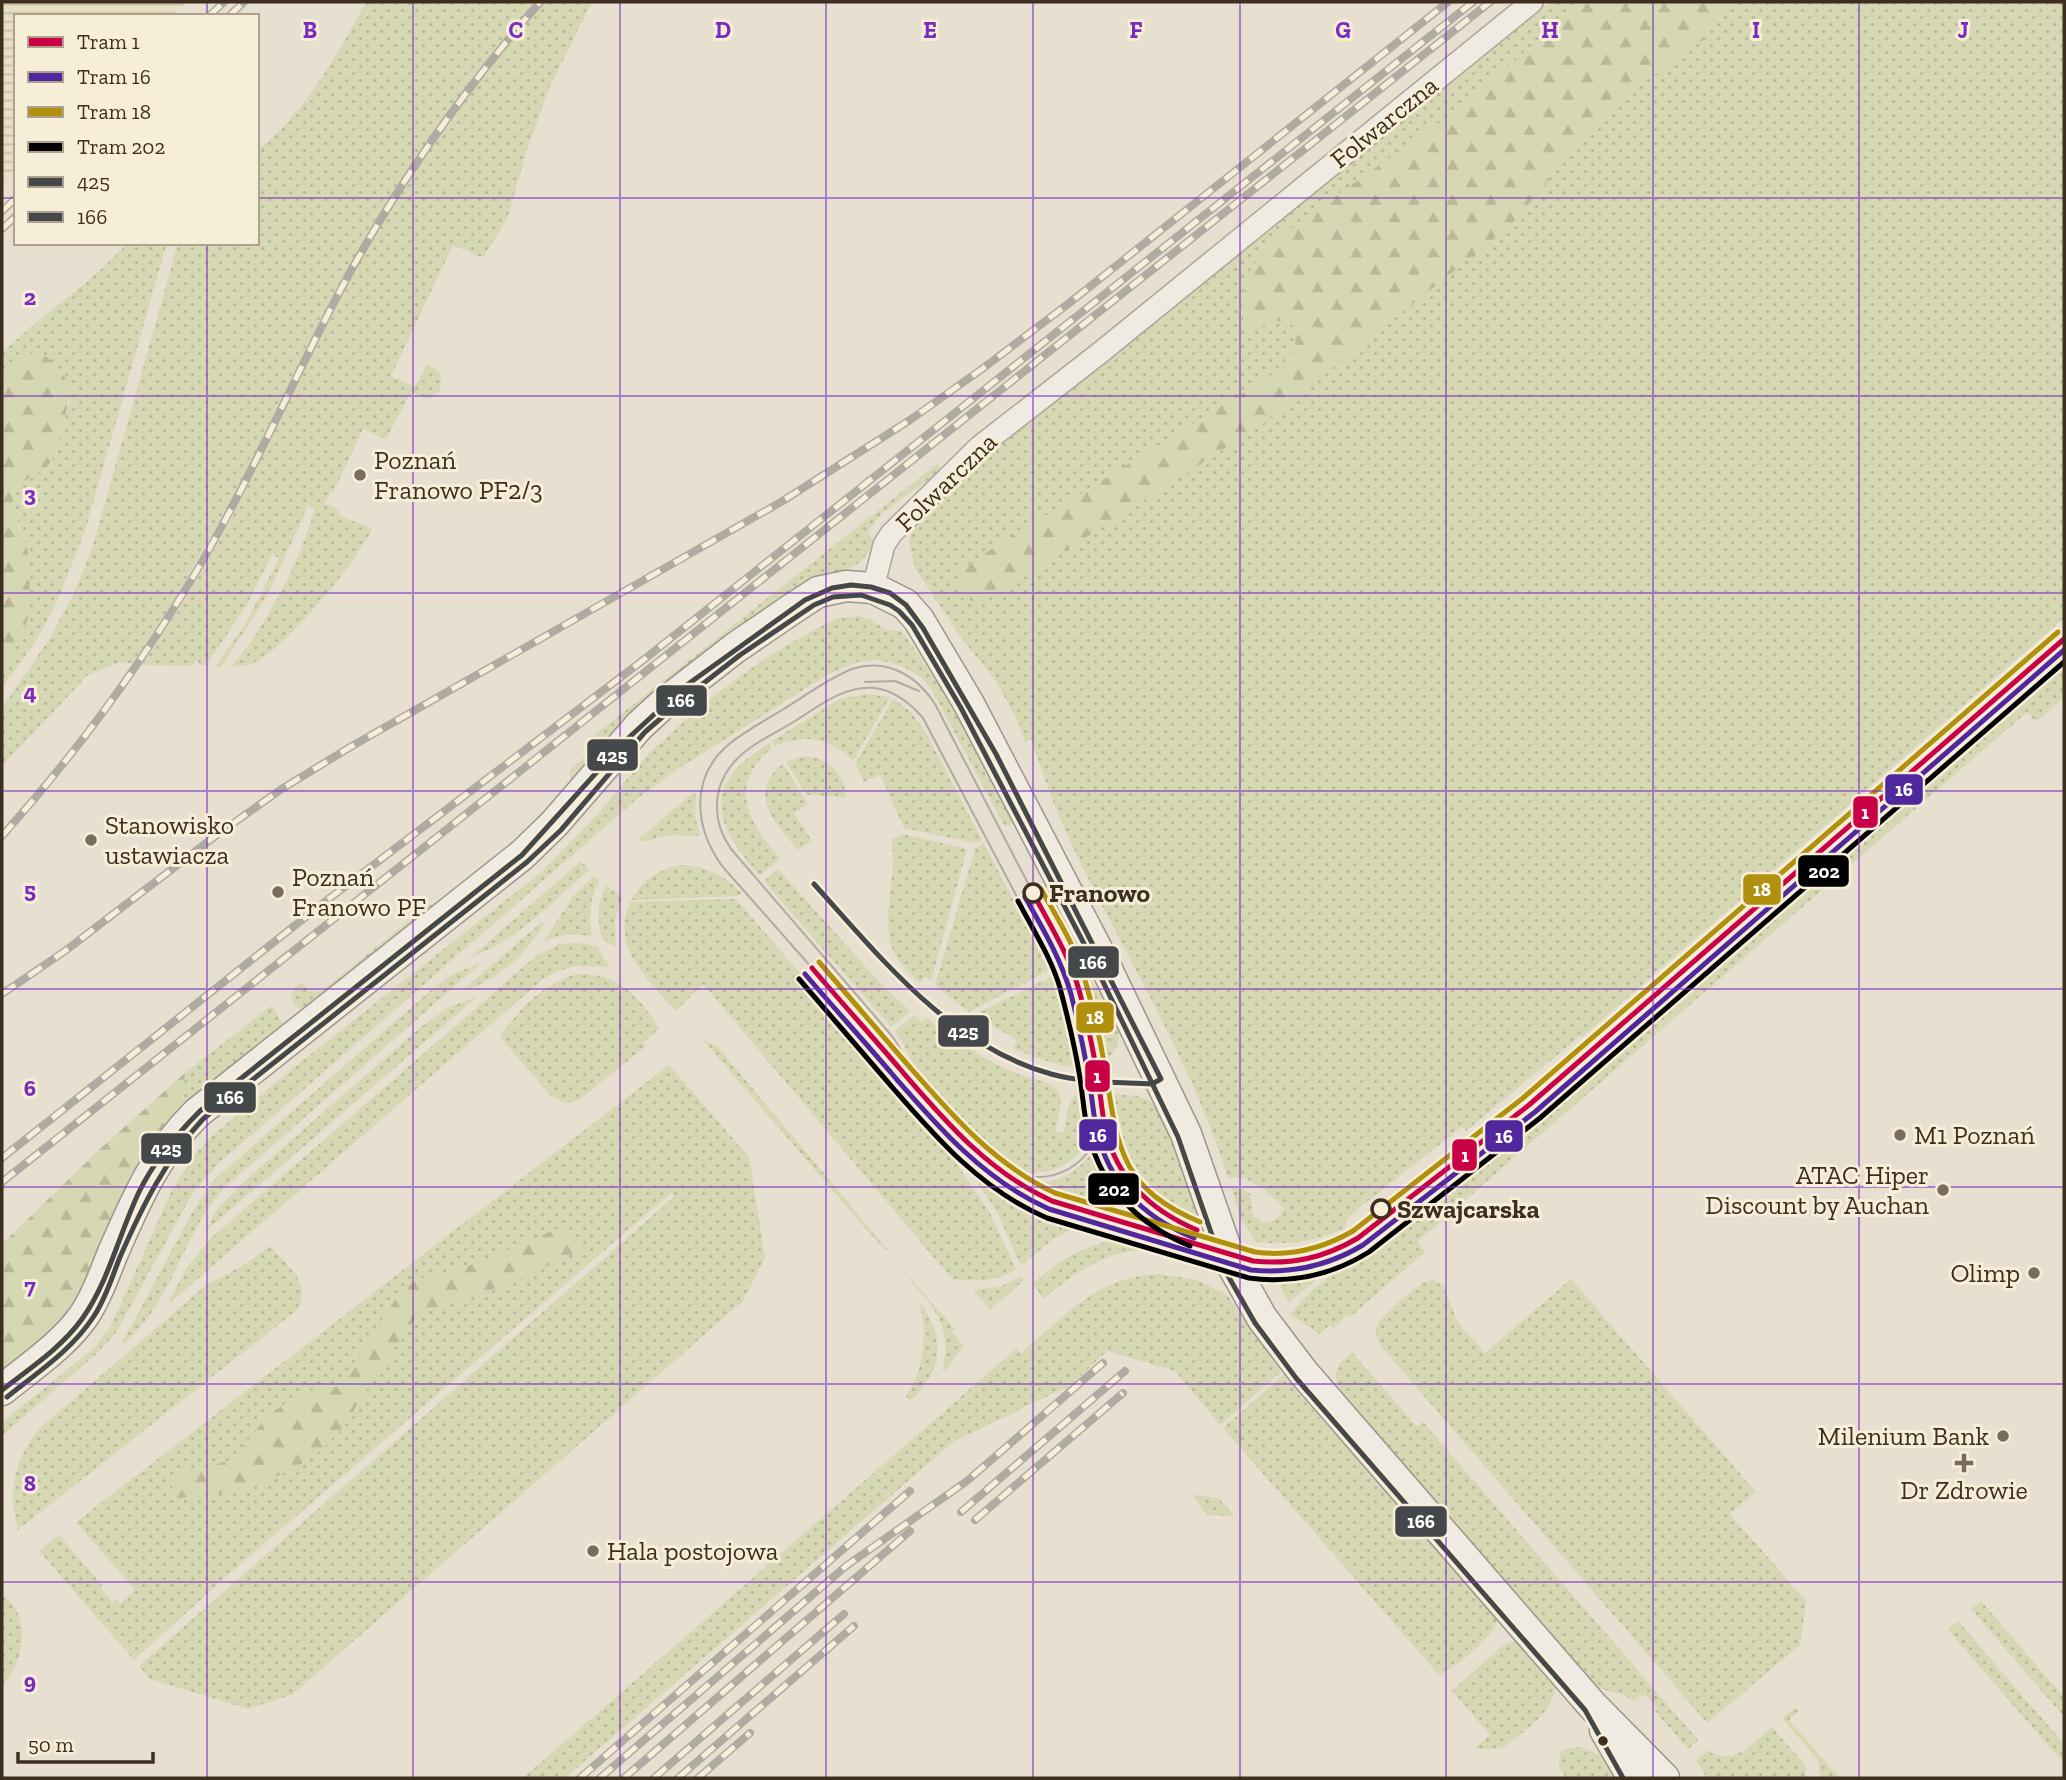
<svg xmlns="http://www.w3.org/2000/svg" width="2066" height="1780" viewBox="0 0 2066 1780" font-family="'Zilla Slab',serif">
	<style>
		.farmland { fill: url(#farmland-rules) }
		.green { fill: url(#green-dots) }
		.forest { fill: url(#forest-firs) }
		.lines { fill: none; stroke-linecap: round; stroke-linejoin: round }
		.street-casing { stroke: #ada599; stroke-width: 24 }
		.secondary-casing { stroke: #9c958a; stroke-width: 33 }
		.street { stroke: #efebe3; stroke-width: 21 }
		.secondary { stroke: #efebe3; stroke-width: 30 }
		.tram { stroke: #afaaa2; stroke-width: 2 }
		.rail-casing { stroke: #afaaa2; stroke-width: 8 }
		.rail { stroke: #f7eed8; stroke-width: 5; stroke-dasharray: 16; stroke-linecap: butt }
		.bus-1-casing { stroke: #f7eed8; stroke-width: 10 }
		.bus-2-casing { stroke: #f7eed8; stroke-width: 10 }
		.bus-1 { stroke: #45484a; stroke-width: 5 }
		.bus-2 { stroke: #45484a; stroke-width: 5 }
		.tram-1-casing { stroke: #f7eed8; stroke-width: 10 }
		.tram-2-casing { stroke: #f7eed8; stroke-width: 10 }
		.tram-3-casing { stroke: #f7eed8; stroke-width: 10 }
		.tram-4-casing { stroke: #f7eed8; stroke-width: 10 }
		.tram-1 { stroke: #ca0047; stroke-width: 5 }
		.tram-2 { stroke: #51279e; stroke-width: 5 }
		.tram-3 { stroke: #b0900d; stroke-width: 5 }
		.tram-4 { stroke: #000; stroke-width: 5 }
		.grid { fill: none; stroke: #7b2cbf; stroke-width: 2; stroke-opacity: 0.55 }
		.poi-dot { fill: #786c5e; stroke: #f7eed8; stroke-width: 2.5 }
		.stop-dot { fill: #f7eed8; stroke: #3d2e20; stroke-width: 3.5 }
		.bus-dot { fill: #3d2e20; stroke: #f7eed8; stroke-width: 2.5 }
		.labels { text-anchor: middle; stroke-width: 6; stroke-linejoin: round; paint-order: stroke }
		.street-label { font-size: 26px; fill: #3d2e20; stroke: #f7eed8 }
		.poi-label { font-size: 26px; fill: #3d2e20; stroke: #f7eed8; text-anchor: start }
		.stop-label { font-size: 26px; font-weight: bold; fill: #3d2e20; stroke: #f7eed8; text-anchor: start }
		.grid-label { font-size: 23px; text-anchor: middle; font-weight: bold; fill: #7b2cbf; stroke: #f7eed8; stroke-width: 6; stroke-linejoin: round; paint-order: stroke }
		.line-badge { stroke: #f7eed8; stroke-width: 2.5 }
		.badge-label { font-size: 19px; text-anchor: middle; font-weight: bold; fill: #fff }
	</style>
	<defs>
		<pattern id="farmland-rules" width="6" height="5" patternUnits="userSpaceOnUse" patternTransform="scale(1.75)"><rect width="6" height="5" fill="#e6dfc2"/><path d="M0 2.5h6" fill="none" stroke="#c6c0a6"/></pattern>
		<pattern id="green-dots" width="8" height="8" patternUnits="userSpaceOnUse" patternTransform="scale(1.75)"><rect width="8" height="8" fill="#d6d7b3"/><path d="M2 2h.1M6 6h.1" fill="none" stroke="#b9b99a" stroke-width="1.8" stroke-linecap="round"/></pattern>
		<pattern id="forest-firs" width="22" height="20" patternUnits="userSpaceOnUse" patternTransform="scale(1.75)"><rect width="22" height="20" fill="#d6d7b3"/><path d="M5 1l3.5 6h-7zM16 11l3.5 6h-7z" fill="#b9b99a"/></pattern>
	</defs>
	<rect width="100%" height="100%" fill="#e7e0d1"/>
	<path class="farmland" d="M2,2H186L172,16H16V169L2,182Z"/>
	<path class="green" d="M366,2H592L550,86L527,150L507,219L484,256H478L453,245L391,376L415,387L427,364L434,367L441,375L440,391L429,399L411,392L386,439L363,429L333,493L330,492L325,503L340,511L339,515L372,529C358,561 288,644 258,661C249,666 242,667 232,666C266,627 302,557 315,508L308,506L267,596L221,667H215L246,623L279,558L272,554L245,608L206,665H201L196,660L193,666L142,665C176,615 208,564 236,509L229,505L173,602L133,663H118L88,675L2,766V708L50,638L73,595L92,549L178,243H257V151C306,111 337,56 366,2Z
		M1550,2H2064V618L1582,1037L1580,1036L1466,1131L1462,1127L1359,1208L1346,1220L1345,1228C1315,1241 1289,1246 1256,1242L1242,1221L1231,1188L1243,1189L1250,1194L1253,1215L1263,1223L1275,1220L1284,1208C1268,1194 1251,1173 1228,1178C1191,1058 1122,952 1069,839C1054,807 1043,773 1031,740L1025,742L1018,722L996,681L962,639L915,568L909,544L910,533L916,522L985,453L1134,340Z
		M127,243H167L85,531L56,604L37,639L2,688V668L12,654L28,550L13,509V493L21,482L40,472L56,452L70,399L9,367L2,374V353C17,340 32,325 48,313C75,291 104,270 127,243Z
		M937,464L941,469C918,492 883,504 868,533L874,541C859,574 845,567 815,578L574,784L570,779V769L597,747L591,738Z
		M859,616L873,621L886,630L902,631L947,697L1013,823L1005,827L932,690L921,677L906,668L889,662L873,660L857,662L827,675L678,769L638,798L217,1165L192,1194L116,1333L97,1353L2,1436V1422L91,1351L110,1328L172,1190L196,1153L211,1137L292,1069L540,873L597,815L649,753L708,700L768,656L814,630L838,618Z
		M2064,645V698L2036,722L2027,712L1417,1242L1425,1252L1350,1317L1348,1315L1335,1326L1334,1330L1330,1325L1319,1334L1290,1314L1311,1291L1442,1189L1482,1152L1481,1150L1531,1110Z
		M865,694L890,697L853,761C832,738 803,733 775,746L772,741L838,700Z
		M893,699L910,711L925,731L982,840L975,843L904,828L880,775L864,782L855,764Z
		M769,743L772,748C726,786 749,822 780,859L760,876C713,822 700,787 769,743Z
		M803,756C828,757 844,772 846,797L807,795L786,762Z
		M783,764L808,804L794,813L812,841L798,850C776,824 745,793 783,764Z
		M694,792L696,794L695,816L700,836L669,835L642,842L639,839Z
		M903,834L967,849L931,981L925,977L920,983C912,975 903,968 897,958C876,923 900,877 891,839Z
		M984,844L1050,970L969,1012L935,985L975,849Z
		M581,861L589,870C553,901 517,941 471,957Z
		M681,865C707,866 723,875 742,893L738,896L631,900C643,879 658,870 681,865Z
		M778,869L881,984L910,1011L891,1027L764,881Z
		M594,876L599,881C590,899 588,917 592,936L568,934L544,941L574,895Z
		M606,886L622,896L615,921L616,947L602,939C597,921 597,904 606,886Z
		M736,899L931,1125L991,1215L1016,1270C995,1281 975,1282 952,1279L703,984L676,1011C648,980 610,947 630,902Z
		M430,904L433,905L432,912L307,1011L294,1006L291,996L296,987L302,983L309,991L320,992Z
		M542,922L544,924C524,956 502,976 467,990L465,988Z
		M578,943L596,946L610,967L575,966L558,971L543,979L170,1303L169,1301L188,1266L211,1238L536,956L560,944Z
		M1078,963L1100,993L1105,991C1117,1015 1131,1046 1100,1064L1075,965Z
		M478,964L479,965L224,1188C182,1234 173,1301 125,1343L123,1341L194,1209L214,1180L430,991L453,974Z
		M577,974C616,972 641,997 659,1029L643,1043L646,1046L579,1100L565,1103L551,1096L500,1037C519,1009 544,983 577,974Z
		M1053,976L1080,1028L1091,1068C1064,1069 1038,1059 1013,1048L1017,1040L974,1015Z
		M478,996L206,1231L216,1211L238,1187L422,1026L448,1008Z
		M271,1006L284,1025L181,1113L185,1073Z
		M914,1015L922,1022L926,1017C955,1039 984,1061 1018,1074C1028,1078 1051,1081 1057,1090C1065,1101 1057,1120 1055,1132L1064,1133C1067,1118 1066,1101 1080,1091L1093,1093C1101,1109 1094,1134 1083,1148C1066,1172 1032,1179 1006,1167C990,1159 978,1144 965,1132C953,1121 941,1110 931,1097C916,1077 910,1051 895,1031Z
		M703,1040L718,1047L893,1256L871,1235Z
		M669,1065L749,1157L765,1258L743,1301L293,1694L248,1709L150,1679L139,1666L675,1196L671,1193L228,1575L134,1660L39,1551L59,1535L102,1585L100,1588L112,1602L116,1600L120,1604L135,1590L76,1522Z
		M1106,1094L1138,1096L1150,1101L1165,1115L1208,1229C1141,1205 1112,1164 1106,1094Z
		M935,1119L1014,1189L1030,1198L1092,1220L1054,1238L1021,1266L997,1212Z
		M1102,1140L1113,1167L1123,1184L1151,1214L1107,1213L1038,1190L1025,1184C1031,1183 1040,1183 1048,1182C1068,1178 1083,1165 1095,1150L1098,1151Z
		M1134,1238L1167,1241L1204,1252L1199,1254C1134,1240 1093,1255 1044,1299L1033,1284C1064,1256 1093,1240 1134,1238Z
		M270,1246C287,1266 313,1282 297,1310L18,1530C7,1491 15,1458 40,1428L205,1286L247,1263Z
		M1341,1253V1260L1289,1302L1269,1268L1307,1265Z
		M907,1274L955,1329L952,1332L964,1346L945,1371L942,1370C951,1342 942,1317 924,1296C918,1289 909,1280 907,1274Z
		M1160,1274L1197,1280L1227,1295L1281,1372L1220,1425L1175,1371L1107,1351L1066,1390L1064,1388L953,1442L565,1778H523L1017,1348L1021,1353C1065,1316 1099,1275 1160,1274Z
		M1021,1277L1024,1280L990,1310L973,1290L999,1287Z
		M1571,1279L1756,1492L1730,1514L1806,1601L1800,1645L1707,1723L1380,1345C1378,1340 1375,1334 1376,1329C1380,1314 1412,1292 1423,1282L1432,1280L1443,1285L1458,1323L1485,1353Z
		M920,1303C947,1339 942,1372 910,1401L906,1397L917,1376L923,1352L924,1328Z
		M1352,1352L1417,1427L1423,1422L1698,1740L1688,1749L1655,1711L1657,1709L1646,1695L1643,1697L1641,1695L1634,1701L1624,1695L1594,1687L1357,1412C1339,1391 1323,1374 1352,1352Z
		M1283,1375L1333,1433L1339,1429L1497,1617C1496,1638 1457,1665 1439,1675L1223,1428Z
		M1192,1495L1219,1498L1234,1516L1207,1515Z
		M2,1595C33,1614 24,1664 2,1686Z
		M1981,1601L2064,1697V1717L1971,1609Z
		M1958,1621L2064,1744V1764L1948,1630Z
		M1509,1642H1520L1555,1679C1559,1711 1523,1731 1501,1749L1498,1746L1494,1749H1475L1490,1735L1452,1691L1503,1645Z
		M1795,1708L1799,1710L1789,1720L1840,1778H1820L1818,1760L1782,1718Z
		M1772,1727L1805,1765L1806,1778H1707L1696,1761L1707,1750C1732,1769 1753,1743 1772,1727Z
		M1578,1747C1600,1751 1608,1762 1621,1778H1566L1559,1767L1560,1752L1568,1748Z"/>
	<path class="forest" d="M1582,2H1733L1703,40L1611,106L1510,226L1261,425L998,594L979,602L963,599L957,586L960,569L1273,374L1294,350L1297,330L1287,321H1270L1258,329H1248L1243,320L1242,302L1251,269L1278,237L1460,108Z
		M37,350C76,377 72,391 61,432C58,444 56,457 47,466C37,477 15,480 13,497C11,514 22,531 27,548C29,556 29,565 29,574C32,616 27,634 2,668V374L9,367Z
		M185,1073L181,1113L84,1289L72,1303L73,1309L37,1345C26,1346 21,1355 15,1363C13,1367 6,1372 2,1375V1244L101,1148Z
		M557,1229L577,1243L579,1251L509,1284L428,1310L415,1318L376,1374L343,1428L318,1453L291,1470L249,1489L171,1499L174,1469L207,1467L235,1459C253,1431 275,1404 307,1392C317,1388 329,1388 340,1386L398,1295L416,1280L466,1267Z"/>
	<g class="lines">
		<g class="street-casing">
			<path id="street" d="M873,588L884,545L891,534L979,447L1101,352L1532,2"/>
		</g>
		<g class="secondary-casing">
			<path id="secondary" d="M2,1390C30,1367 65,1344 85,1314C97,1296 104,1275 112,1255C135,1203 155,1154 197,1113L522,855L554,824L639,726L663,704L735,648L792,609L818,592L846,586L873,588L905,604L919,620L969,704L1101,957L1186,1134L1231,1263L1262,1318L1303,1372L1592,1705L1664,1778
				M1605,1730L1633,1778"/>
		</g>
		<use href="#street" class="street"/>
		<use href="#secondary" class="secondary"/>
		<path class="tram" d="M865,682L895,681L919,691
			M812,968L722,866C695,828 689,779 728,745C745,731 764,721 782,710C805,696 827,679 852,669C887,658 916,675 935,704L1033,893
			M932,1106C915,1084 908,1058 892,1036L731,849C711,821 712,785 736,760C752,743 776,733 795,721C819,706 843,686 874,688C894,690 910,703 923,718L1079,1015L1091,1047
			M985,1158C1021,1188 1077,1184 1096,1137C1101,1125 1101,1111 1101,1098"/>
		<g class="rail-casing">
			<path id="rail" d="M209,16L224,2
				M229,16L244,2
				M2,211L16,198
				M2,229L16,216
				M2,836C80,749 149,654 207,553C256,467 295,376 341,289C396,186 464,89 540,2
				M2,994L65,951L214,837L280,790L352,746L781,502L910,420L982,369L1068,304L1448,2
				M2,1158L322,904L642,661L1473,2
				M2,1182L1490,2
				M961,1512L1125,1371
				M975,1520L1123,1393
				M580,1778L910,1491
				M600,1778L846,1566L967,1481L1103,1363
				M624,1778L910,1531
				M654,1778L844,1614
				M678,1778L854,1626
				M698,1778L750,1733"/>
		</g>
		<use href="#rail" class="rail"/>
		<g class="bus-1-casing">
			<path id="bus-1" d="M814,884C882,959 950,1046 1051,1074C1084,1083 1119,1082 1152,1084L1161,1079
				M2,1390C30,1368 61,1348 82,1319C109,1281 119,1234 139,1192C154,1161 176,1135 200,1111L522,855L624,742L684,687L805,600L832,588L851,585L871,587L890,593L906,605L923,628L996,754L1161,1079"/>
		</g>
		<g class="bus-2-casing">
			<path id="bus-2" d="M7,1397C38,1372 72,1350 94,1316C106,1298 112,1277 120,1257C142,1207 165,1160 203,1119L527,862L561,830L645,732L682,700L740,655L814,605L833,597L861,595L890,605L899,611L912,625L961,708L1093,961L1178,1137L1223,1267L1255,1323L1296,1378L1585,1710L1623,1778"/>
		</g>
		<use href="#bus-1" class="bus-1"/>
		<use href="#bus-2" class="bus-2"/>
		<g class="tram-1-casing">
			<path id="tram-1" d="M1033,893C1050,925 1069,955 1079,990C1087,1019 1093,1049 1098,1079C1101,1097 1102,1115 1106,1132C1118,1180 1152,1211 1197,1230
				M812,968C841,1002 871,1035 900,1069C945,1121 988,1172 1052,1201L1253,1261C1292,1265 1324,1258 1358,1238L1529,1105L2064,639"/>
		</g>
		<g class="tram-2-casing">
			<path id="tram-2" d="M1025,897C1043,929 1061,959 1071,994C1078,1022 1084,1050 1089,1078C1092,1096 1093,1114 1097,1131C1109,1184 1145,1218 1194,1238
				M805,974C834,1008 864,1041 893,1075C939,1128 984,1180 1049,1209L1251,1270C1292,1274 1328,1266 1363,1245L1535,1112L2064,650"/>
		</g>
		<g class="tram-3-casing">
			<path id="tram-3" d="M1041,889C1057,918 1076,947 1085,980C1094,1011 1101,1043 1106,1074C1118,1150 1122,1189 1200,1222
				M819,962C848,996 878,1030 907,1064C951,1114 993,1164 1055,1193L1255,1252C1291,1257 1322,1249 1353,1231L1523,1098L2058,632"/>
		</g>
		<g class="tram-4-casing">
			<path id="tram-4" d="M1018,901C1033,930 1051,957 1060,988C1068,1018 1075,1047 1080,1078C1083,1097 1084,1117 1089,1136C1103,1190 1140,1225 1190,1246
				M799,979C828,1013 857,1046 886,1080C933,1134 979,1189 1047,1218L1249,1278C1293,1284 1332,1275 1369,1252L1540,1118L2064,662"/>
		</g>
		<use href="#tram-1" class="tram-1"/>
		<use href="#tram-2" class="tram-2"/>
		<use href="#tram-3" class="tram-3"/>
		<use href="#tram-4" class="tram-4"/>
	</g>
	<path class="grid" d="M207,2V16M413,2V1778M620,2V1778M826,2V1778M1033,2V1778M1240,2V1778M1446,2V1778M1653,2V1778M1859,2V1778M2,198H16M257,198H2064M207,243V1778M2,396H2064M2,593H2064M2,791H2064M2,989H2064M2,1187H2064M2,1384H2064M2,1582H2064"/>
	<g class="poi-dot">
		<circle cx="360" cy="475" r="7"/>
		<circle cx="91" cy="840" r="7"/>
		<circle cx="278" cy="892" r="7"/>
		<circle cx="1900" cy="1135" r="7"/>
		<circle cx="1943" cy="1190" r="7"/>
		<circle cx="2034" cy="1273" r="7"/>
		<circle cx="2003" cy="1436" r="7"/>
		<path d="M1960.5 1452.5h7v7h7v7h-7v7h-7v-7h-7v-7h7z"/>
		<circle cx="593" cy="1551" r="7"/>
	</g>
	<g class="stop-dot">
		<circle cx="1033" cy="893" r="9"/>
		<circle cx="1381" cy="1209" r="9"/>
	</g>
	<circle class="bus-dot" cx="1603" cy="1741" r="6"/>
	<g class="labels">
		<g class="street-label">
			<text transform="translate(1384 122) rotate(-39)" y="9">Folwarczna</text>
			<text transform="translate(946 482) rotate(-44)" y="9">Folwarczna</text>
		</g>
		<g class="poi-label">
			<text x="374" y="469">Poznań<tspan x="374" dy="30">Franowo PF2/3</tspan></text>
			<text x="105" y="834">Stanowisko<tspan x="105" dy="30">ustawiacza</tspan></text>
			<text x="292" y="886">Poznań<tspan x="292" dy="30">Franowo PF</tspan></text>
			<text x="1914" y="1144">M1 Poznań</text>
			<text x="1929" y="1184" text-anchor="end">ATAC Hiper<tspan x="1929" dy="30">Discount by Auchan</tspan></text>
			<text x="2020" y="1282" text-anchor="end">Olimp</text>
			<text x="1989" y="1445" text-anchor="end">Milenium Bank</text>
			<text x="1964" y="1499" text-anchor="middle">Dr Zdrowie</text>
			<text x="607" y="1560">Hala postojowa</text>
		</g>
		<g class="stop-label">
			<text x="1049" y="902">Franowo</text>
			<text x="1397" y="1218">Szwajcarska</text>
		</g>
	</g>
	<g class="grid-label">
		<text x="310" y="38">B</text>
		<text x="516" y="38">C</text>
		<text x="723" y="38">D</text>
		<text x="930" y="38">E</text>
		<text x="1136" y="38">F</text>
		<text x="1343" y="38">G</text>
		<text x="1550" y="38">H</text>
		<text x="1756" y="38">I</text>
		<text x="1963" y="38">J</text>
		<text x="30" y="305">2</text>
		<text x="30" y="502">3</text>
		<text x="30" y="700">4</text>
		<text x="30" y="898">5</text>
		<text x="30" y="1096">6</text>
		<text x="30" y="1294">7</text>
		<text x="30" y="1491">8</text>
		<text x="30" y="1689">9</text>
	</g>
	<g class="line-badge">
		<rect x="655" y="684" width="53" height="33" rx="7" fill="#45484a"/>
		<rect x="586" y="738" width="53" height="34" rx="7" fill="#45484a"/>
		<rect x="1884" y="773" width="40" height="33" rx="7" fill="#51279e"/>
		<rect x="1852" y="795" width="27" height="34" rx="7" fill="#ca0047"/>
		<rect x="1797" y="854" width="53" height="34" rx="7" fill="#000"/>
		<rect x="1742" y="873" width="40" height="33" rx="7" fill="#b0900d"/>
		<rect x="1067" y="945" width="53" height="34" rx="7" fill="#45484a"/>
		<rect x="1075" y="1001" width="40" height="33" rx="7" fill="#b0900d"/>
		<rect x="937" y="1014" width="53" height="34" rx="7" fill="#45484a"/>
		<rect x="1084" y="1059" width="27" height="34" rx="7" fill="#ca0047"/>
		<rect x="203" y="1081" width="54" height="33" rx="7" fill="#45484a"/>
		<rect x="1078" y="1118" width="40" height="34" rx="7" fill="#51279e"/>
		<rect x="1484" y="1119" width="40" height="34" rx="7" fill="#51279e"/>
		<rect x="140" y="1132" width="53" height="33" rx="7" fill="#45484a"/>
		<rect x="1451" y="1138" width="27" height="34" rx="7" fill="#ca0047"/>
		<rect x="1087" y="1172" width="53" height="34" rx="7" fill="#000"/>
		<rect x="1394" y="1505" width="54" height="33" rx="7" fill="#45484a"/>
	</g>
	<g class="badge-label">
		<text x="681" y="707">166</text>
		<text x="612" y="762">425</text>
		<text x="1904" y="796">16</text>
		<text x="1865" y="819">1</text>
		<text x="1824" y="878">202</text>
		<text x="1762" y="896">18</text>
		<text x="1093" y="969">166</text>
		<text x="1095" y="1024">18</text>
		<text x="963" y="1038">425</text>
		<text x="1097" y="1083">1</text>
		<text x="230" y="1104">166</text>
		<text x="1098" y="1142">16</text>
		<text x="1504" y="1143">16</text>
		<text x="166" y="1155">425</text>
		<text x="1465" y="1162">1</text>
		<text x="1114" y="1196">202</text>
		<text x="1421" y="1528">166</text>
	</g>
	<rect width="2066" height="1780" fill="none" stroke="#3d2e20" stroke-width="7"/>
	<rect x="14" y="14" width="245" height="231" fill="#f7eed8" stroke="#ada18e" stroke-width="2"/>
	<rect x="28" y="37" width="35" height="10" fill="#ca0047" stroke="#ada18e" stroke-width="2"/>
	<text x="77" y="49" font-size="21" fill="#3d2e20">Tram 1</text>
	<rect x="28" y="72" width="35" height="10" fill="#51279e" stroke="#ada18e" stroke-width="2"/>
	<text x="77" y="84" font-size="21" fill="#3d2e20">Tram 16</text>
	<rect x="28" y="107" width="35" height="10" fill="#b0900d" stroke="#ada18e" stroke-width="2"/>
	<text x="77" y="119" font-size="21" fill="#3d2e20">Tram 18</text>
	<rect x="28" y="142" width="35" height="10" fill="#000000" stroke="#ada18e" stroke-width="2"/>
	<text x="77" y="154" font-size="21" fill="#3d2e20">Tram 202</text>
	<rect x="28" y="177" width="35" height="10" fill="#45484a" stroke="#ada18e" stroke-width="2"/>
	<text x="77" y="189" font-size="21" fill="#3d2e20">425</text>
	<rect x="28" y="212" width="35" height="10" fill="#45484a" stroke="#ada18e" stroke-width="2"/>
	<text x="77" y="224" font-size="21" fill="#3d2e20">166</text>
	<path d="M18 1752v10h135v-10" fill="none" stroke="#3d2e20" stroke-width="3.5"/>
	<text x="28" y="1752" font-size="21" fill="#3d2e20" stroke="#f7eed8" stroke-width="5" paint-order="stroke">50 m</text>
</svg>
